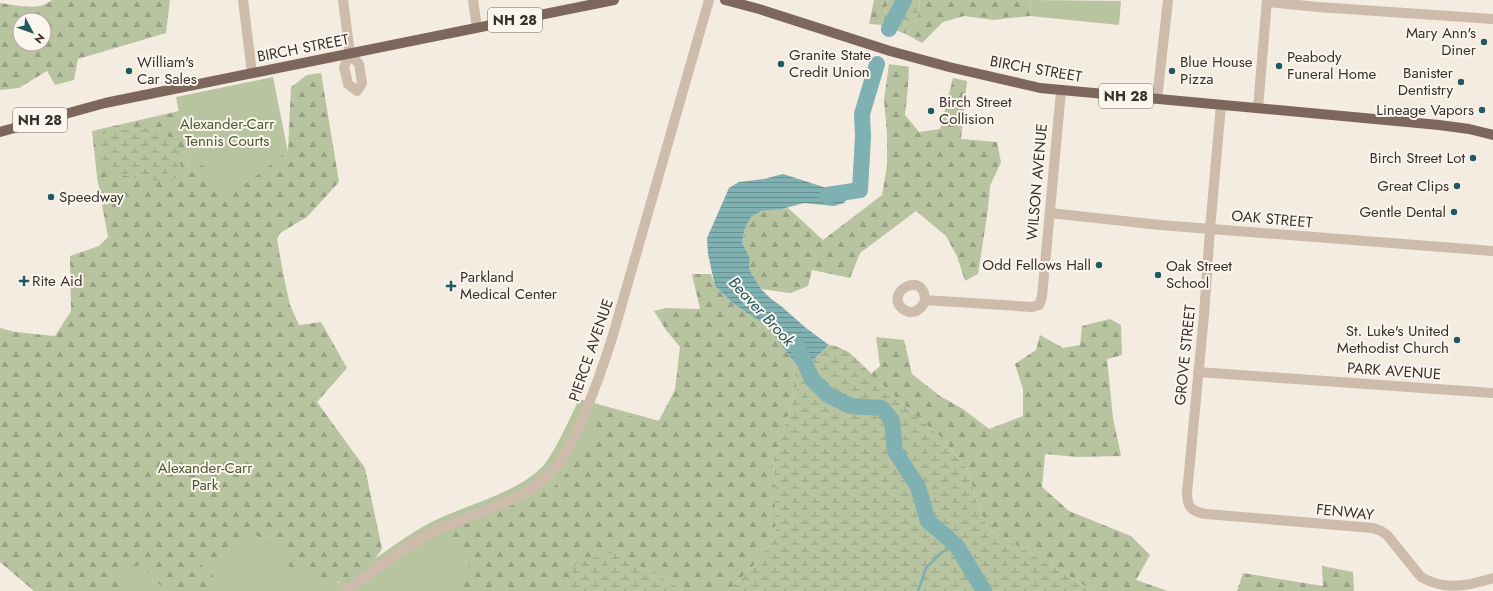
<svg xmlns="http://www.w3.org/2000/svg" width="1493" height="591" viewBox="0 0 1493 591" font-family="Jost,sans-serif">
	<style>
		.green { fill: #b8c4a0 }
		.forest { fill: url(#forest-firs); fill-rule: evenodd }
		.wetland { fill: url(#wetland-marsh) }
		.water { fill: url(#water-rules) }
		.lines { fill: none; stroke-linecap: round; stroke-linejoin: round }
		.stream { stroke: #7fb0b2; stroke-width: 2.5 }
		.river { stroke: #7fb0b2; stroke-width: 16 }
		.minor { stroke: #cdbbac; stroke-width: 10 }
		.major { stroke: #7d675c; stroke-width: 10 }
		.poi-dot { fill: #1f5a5e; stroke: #fbf5ee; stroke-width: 1.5 }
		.labels { text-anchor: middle; stroke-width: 4; stroke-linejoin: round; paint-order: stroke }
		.shield { fill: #fbf5ee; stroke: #756b66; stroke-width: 1 }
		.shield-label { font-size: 14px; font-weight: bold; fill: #3b302b }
		.poi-label { font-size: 15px; fill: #3b302b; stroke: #fbf5ee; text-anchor: start }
		.street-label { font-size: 15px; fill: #3b302b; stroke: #fbf5ee }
		.park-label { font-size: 15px; fill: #4a5a2e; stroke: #fbf5ee }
		.water-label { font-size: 16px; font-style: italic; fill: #1f5a5e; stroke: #fbf5ee }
	</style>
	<defs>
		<pattern id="forest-firs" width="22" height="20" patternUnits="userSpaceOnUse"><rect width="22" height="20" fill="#b8c4a0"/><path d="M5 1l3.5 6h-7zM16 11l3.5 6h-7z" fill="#97a083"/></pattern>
		<pattern id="wetland-marsh" width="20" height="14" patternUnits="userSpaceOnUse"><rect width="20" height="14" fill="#b8c4a0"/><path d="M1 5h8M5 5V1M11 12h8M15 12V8" fill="none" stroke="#97a083"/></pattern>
		<pattern id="water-rules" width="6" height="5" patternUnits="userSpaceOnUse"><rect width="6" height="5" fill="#7fb0b2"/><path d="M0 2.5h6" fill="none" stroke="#699091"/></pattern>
	</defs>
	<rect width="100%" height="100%" fill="#f4ebe1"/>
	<path class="green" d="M1031,0L1121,1L1119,25L1030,16Z
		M273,77L298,202L277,239L338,583C368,566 394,543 424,526C461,505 514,496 543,466C555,452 571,416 579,399L674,425L787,515L586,591H108L192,180L176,97Z"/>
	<path class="forest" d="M52,0H170L166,33L78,59L74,80L55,85L47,71L19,88L0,90V3C17,5 37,12 52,0ZM20,20H44V44H20Z
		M874,0H888L882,25L869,24Z
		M920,0H1031L1030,16L993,20L964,16L943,22L922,43L906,34L918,18Z
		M889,64L909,67L908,86L905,115L919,132L940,129L953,78L967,81L961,139L997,142L1001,162L990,186L988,209L978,274L965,281L957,256L946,236L916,211L860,253L850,278L812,270L808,286L791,293L761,289L749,269L750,258L742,244L745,228L751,217L761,211L788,208L823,240L882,195L887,166V133L884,100Z
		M321,73L339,182L307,217L275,236L290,305L299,325L321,322L347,368L317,402L365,468L382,549L371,565L340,582L320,579L306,570L293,569L282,562L287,553L247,530L235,550L199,563L213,575L215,591H166L141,565L116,570L126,591H34L0,562V328L15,332L55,336L71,311L70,256L99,246L108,237L97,177L92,131L179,111L189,164L204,166L221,190L247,183L288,151L291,87L307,75Z
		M692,274H711L715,286L735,305L767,326L795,363L794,367L797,388L773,462L775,491L776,536L757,562L728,591H686L614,552L568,580L566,591H457L470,573L467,555L447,532L553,488L586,451L603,408L657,424L675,390L680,347L666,330L654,311L666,308L700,309Z
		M1110,319L1121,325L1122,355L1107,359L1113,418L1121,456L1078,457L1045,454L1042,487L1069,511L1131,536L1150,555L1136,580L1168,591H1093L1032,554L988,529L977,503L968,470L942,438L903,404L871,374L880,366L876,337L904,340L912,374L940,396L963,409L989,429L1023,416V389L1015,364L1036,350L1040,335L1063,348L1080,345L1082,326Z
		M1322,566L1353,572L1354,591H1237L1243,573L1323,586Z"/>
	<path class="wetland" d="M888,0H920L918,18L906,34L882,25Z
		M144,126L156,135L171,137L180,155L181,175L169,182L137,178L106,172L102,162L97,135Z
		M829,345L836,346L850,353L903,404L942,438L968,470L977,503L988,529L1032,554L1093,591H728L757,562L776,536L775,491L773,462L797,388L794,367L795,363L804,368Z
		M614,552L686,591H566L568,580L577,562Z"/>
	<path class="water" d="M783,174L833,190L847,189L849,196L844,203L834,206L804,203L782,209L761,211L751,217L745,228L742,243L750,258L749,269L761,289L770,298L781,306L806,328L829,345L804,368L795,363L767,326L735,305L715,286L708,254L707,238L729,188L739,182L764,179Z"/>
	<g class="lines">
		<path class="stream" d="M918,591L926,568L942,552L956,545"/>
		<path class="river" d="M889,29L904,0
			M827,195L860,190L863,136L862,114L877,64
			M797,346L812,379L828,395L851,406L882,408L892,421L895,451L918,487L928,521L956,545L984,591"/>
		<path class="minor" d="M243,0L252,73
			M343,0L350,54
			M473,0L477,28
			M1267,2L1318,7L1493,19
			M350,54L359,64L362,83L357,91L348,84L344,67Z
			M1157,99L1168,0
			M1221,105L1210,229L1204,315L1187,493C1187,507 1192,512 1206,514L1373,528L1381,531L1387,535L1421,577C1445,591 1468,586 1493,578
			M1258,108L1267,0
			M1050,213L1160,225L1493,251
			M925,300C922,310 912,316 903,309C883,293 924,269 925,300L1032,307L1039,305L1042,297L1061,91
			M1198,372L1493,393
			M346,591C374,571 402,548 433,532C472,512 520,505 551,472C565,458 574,438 582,420C594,392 604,364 613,335L709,0"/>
		<path class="major" d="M725,0L759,9L890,51L949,67L1040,88L1439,125L1469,129L1493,135
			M0,132L105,103L614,0"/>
	</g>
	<g class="poi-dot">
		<circle cx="1484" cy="42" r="4"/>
		<circle cx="781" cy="64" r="4"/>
		<circle cx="1279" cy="66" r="4"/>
		<circle cx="129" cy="71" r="4"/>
		<circle cx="1172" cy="71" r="4"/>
		<circle cx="1461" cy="82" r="4"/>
		<circle cx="1482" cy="110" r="4"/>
		<circle cx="931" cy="111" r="4"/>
		<circle cx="1473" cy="158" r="4"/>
		<circle cx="1457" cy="186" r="4"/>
		<circle cx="51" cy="197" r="4"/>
		<circle cx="1454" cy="212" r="4"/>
		<circle cx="1099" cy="265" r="4"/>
		<circle cx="1158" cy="275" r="4"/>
		<path d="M22 275h4v4h4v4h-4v4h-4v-4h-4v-4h4z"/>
		<path d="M449 280h4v4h4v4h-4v4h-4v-4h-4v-4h4z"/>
		<circle cx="1457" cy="340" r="4"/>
	</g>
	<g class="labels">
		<g class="shield">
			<rect x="488" y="8" width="54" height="24" rx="3"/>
			<rect x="1099" y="84" width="54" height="24" rx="3"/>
			<rect x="13" y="108" width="54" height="24" rx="3"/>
		</g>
		<g class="shield-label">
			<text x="515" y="25">NH 28</text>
			<text x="1126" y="101">NH 28</text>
			<text x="40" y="125">NH 28</text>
		</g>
		<g class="poi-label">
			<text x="1476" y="38" text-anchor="end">Mary Ann's<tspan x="1476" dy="17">Diner</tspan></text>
			<text x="789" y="60">Granite State<tspan x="789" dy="17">Credit Union</tspan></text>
			<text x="1287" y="62">Peabody<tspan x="1287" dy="17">Funeral Home</tspan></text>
			<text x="137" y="67">William's<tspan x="137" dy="17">Car Sales</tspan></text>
			<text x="1180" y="67">Blue House<tspan x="1180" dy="17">Pizza</tspan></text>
			<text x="1453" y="78" text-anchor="end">Banister<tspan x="1453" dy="17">Dentistry</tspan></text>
			<text x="939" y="107">Birch Street<tspan x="939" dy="17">Collision</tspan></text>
			<text x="1474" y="115" text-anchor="end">Lineage Vapors</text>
			<text x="1465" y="163" text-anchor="end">Birch Street Lot</text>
			<text x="1449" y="191" text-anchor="end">Great Clips</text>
			<text x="59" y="202">Speedway</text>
			<text x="1446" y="217" text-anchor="end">Gentle Dental</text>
			<text x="1091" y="270" text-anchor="end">Odd Fellows Hall</text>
			<text x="1166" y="271">Oak Street<tspan x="1166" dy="17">School</tspan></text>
			<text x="460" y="282">Parkland<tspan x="460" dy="17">Medical Center</tspan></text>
			<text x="32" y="286">Rite Aid</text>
			<text x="1449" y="336" text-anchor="end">St. Luke's United<tspan x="1449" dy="17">Methodist Church</tspan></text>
		</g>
		<g class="street-label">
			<text transform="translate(303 48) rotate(-11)" y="5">BIRCH STREET</text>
			<text transform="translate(1036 69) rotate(10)" y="5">BIRCH STREET</text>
			<text transform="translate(1037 182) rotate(-85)" y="5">WILSON AVENUE</text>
			<text transform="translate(1272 219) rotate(5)" y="5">OAK STREET</text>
			<text transform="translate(591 350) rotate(-71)" y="5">PIERCE AVENUE</text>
			<text transform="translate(1185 355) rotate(-84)" y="5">GROVE STREET</text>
			<text transform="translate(1394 371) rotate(4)" y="5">PARK AVENUE</text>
			<text transform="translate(1345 512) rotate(6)" y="5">FENWAY</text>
		</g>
		<g class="park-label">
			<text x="227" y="129">Alexander-Carr<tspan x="227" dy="17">Tennis Courts</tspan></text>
			<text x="205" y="473">Alexander-Carr<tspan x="205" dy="17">Park</tspan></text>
		</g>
		<g class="water-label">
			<text transform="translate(762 311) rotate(47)" y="6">Beaver Brook</text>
		</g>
	</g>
	<g transform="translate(32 32) rotate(131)"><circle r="19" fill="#fbf5ee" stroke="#aea6a0"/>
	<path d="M0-3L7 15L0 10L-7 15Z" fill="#1f5a5e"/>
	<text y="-6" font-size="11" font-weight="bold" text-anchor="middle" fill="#3b302b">N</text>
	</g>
</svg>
